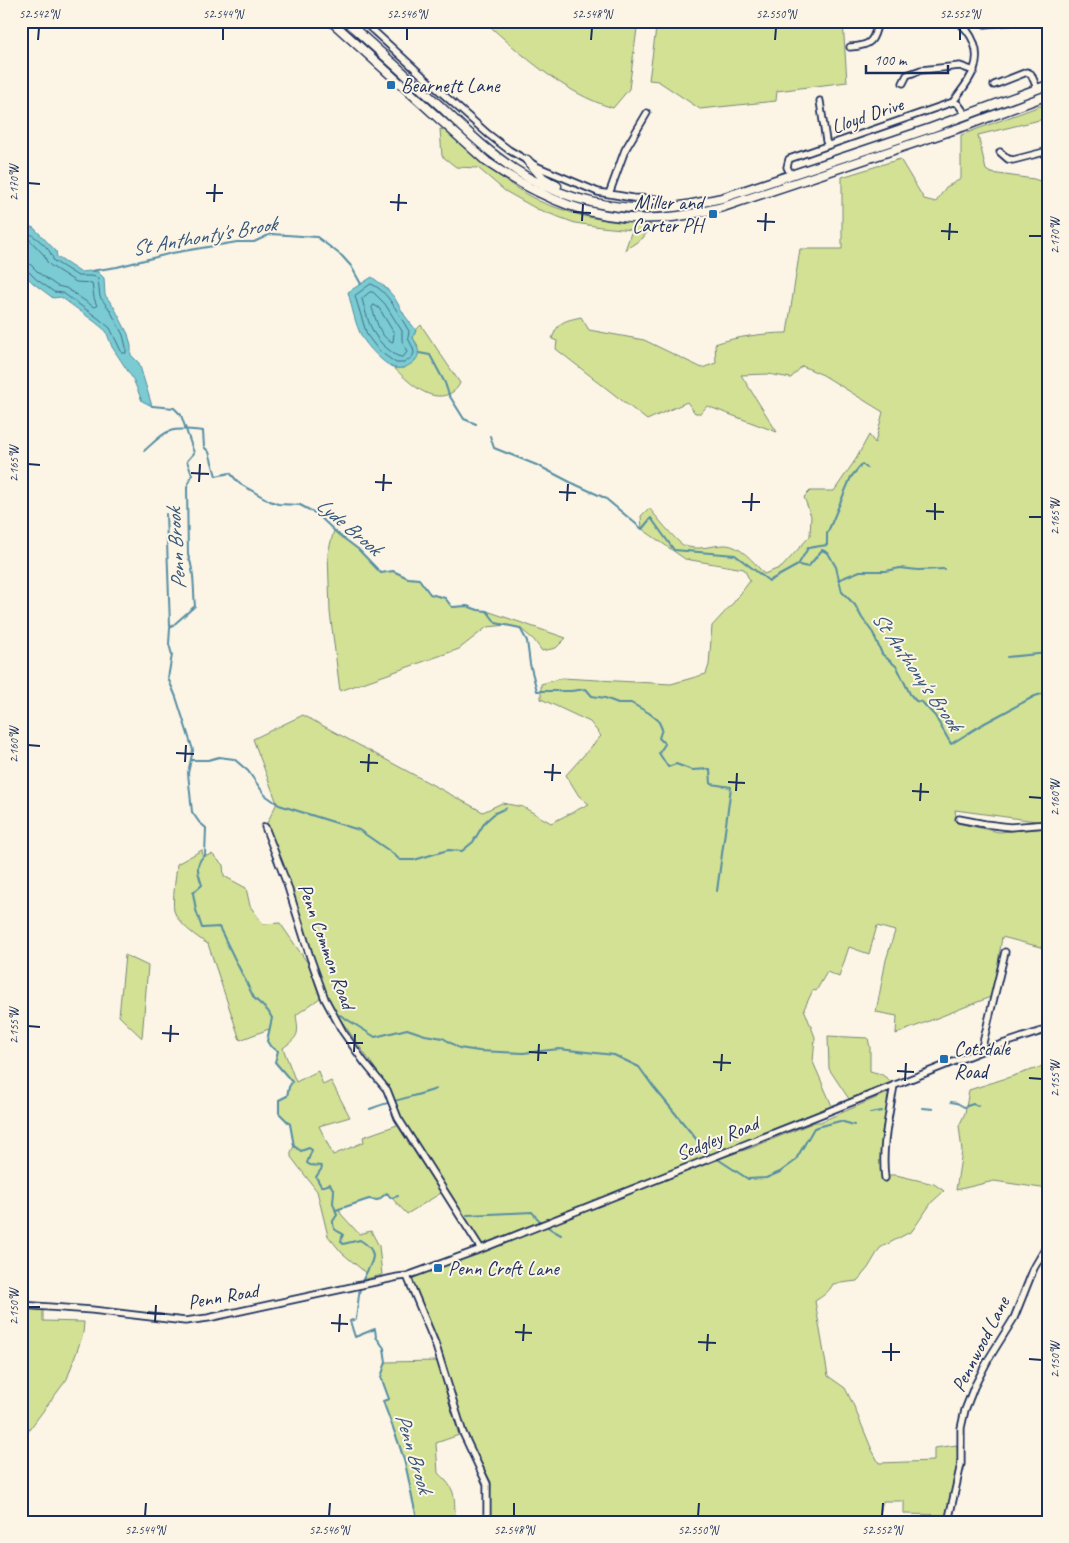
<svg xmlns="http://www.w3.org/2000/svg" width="1069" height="1543" viewBox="0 0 1069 1543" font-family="Caveat,sans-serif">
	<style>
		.green { fill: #d3e194; stroke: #778879 }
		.water { fill: #7acbd2; stroke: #548da4 }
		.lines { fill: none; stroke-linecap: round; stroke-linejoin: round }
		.shore { stroke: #416d8c; stroke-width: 1 }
		.stream { stroke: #548da4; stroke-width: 2 }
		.minor-casing { stroke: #1b2f5e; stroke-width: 9 }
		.highway-casing { stroke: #1b2f5e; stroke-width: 11 }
		.minor { stroke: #fcf5e5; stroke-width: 5.5 }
		.highway { stroke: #fcf5e5; stroke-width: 8 }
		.ticks { fill: none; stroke: #1b2f5e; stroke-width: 2 }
		.poi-dot { fill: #1f6fb2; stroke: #fcf5e5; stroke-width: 2 }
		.labels { text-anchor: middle; stroke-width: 4; stroke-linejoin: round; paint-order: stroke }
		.poi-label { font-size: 20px; fill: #1b2f5e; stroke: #fcf5e5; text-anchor: start }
		.street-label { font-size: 20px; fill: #1b2f5e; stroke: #fcf5e5 }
		.water-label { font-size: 21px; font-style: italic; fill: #33567b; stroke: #fcf5e5 }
		.neatline { fill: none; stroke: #1b2f5e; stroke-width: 2 }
		.ticks-label { font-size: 12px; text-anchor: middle; fill: #1b2f5e }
	</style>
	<rect width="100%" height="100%" fill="#fcf5e5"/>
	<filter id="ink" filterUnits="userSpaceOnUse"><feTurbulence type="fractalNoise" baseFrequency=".02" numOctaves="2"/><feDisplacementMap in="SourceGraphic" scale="10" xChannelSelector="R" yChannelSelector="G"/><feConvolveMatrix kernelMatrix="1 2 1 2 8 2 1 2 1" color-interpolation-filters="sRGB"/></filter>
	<g filter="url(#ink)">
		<path class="green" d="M484,21H638L629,89L613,108C563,93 522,55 484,21Z
			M657,21H843L847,82L777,91L776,101L700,109L658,81L649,80Z
			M1048,103V118L978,135L986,170L991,173L1034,179L1048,184V806L1045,807L1043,822L955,810L957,823L999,832L1048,828V949L1002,937L993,996L896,1034L897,1016L876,1012L886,960L895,931L877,926L869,954L849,947L839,977L827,972L816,991L813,990L804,1009L815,1037L813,1062L832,1106L482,1245L402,1121L391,1091L326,999L288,877L266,825L277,803L253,739L303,715L483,812L502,803L523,807L551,823L589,804L579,796L566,775L601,736L590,722L541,699V684L562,678L671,684L706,674L709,665L712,626L734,602L750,581L744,569L685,559L642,529L641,516L649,508C656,516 675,540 683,545C697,552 711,545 725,545C740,545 755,563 764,574L782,567L810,536L811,516L804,497L810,491H834L856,459L869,435L875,443L883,412L823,375L802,366L791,378L768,374L741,375L777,432L707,406L701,413H695L687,402L647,420L556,349L557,341L552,339C558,321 564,321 581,317L589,330L644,340L702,368L716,363L715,344C734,337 766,333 787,333L800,249H842V177L900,159L924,199L936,202L946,187L961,179V135Z
			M440,129L447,131C476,156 504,184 539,201C550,206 564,210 576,214C600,221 626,221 652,225L643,238L625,250L632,230L601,227L575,223L537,209L505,191L478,168L456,167L442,156Z
			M421,325L460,383C457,389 455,391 449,394C429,403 408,381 394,368H405L418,346L413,338L416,330Z
			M334,530L358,549L381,573L393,571L408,578L419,579L430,594L445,598L452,607L467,606L478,610L487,611L566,638L556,648L542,651L534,640L520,628L508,625L487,627L459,649L340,691L330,612L328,553Z
			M202,850L203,857L212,854L223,865L224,876L246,888L250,906L263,924L280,923L309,965L320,998L296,1015C299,1035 299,1036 283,1048L296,1082L318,1071L323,1085L331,1081L350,1117L319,1126L333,1155L364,1142L363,1137L397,1125L441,1193L407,1214L387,1193L378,1200L369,1199L339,1209L341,1214L359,1234L371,1231L379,1246L382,1275L362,1280L366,1273L342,1253L328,1236L317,1191L291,1157V1152L294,1146L290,1124L279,1113V1100L287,1096L289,1087L292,1082L275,1062L278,1051L270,1046L267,1041L269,1029L240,1040L208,944C198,938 178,924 174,911C172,901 176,875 177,864Z
			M125,955L148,966L142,1038L119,1016Z
			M828,1036L868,1038L870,1048V1071L881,1074L892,1082L849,1099L829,1069Z
			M1048,1063V1189L994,1181L956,1190L962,1151L959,1126L965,1113L969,1090L1038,1068Z
			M890,1092L882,1132V1178L889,1175H896L934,1184L944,1191L932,1202L912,1231L880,1248L868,1268L857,1281L833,1284C829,1292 823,1296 815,1301L828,1376L845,1388L853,1404L872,1450L879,1463L934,1461V1448L957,1445L958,1461L947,1515L904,1514V1501H883L878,1522H490L491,1482L466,1433L437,1338L411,1278L486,1250L720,1158L751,1148L815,1122H820Z
			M21,1309L43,1310V1321L84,1322L83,1334L67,1379L29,1430L21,1447Z
			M437,1361L459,1435L436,1443L438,1473C458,1491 454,1497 455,1522H419C412,1505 411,1489 407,1472C402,1448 391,1424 383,1401L389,1399L381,1377L386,1362Z"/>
		<path class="water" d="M21,223L34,228L56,251L57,257L80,272L91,271L98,272L104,278L105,295L114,307L128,334L131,346V355L139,363L152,406L142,401L133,379L112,347L106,331L95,322L61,297L53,298L33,283L21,271Z
			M372,277L385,287L394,297L405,316L416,330L413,338C419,347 422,357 411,364C406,367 402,369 396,368C386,367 367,346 362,337C355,324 352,307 348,292Z"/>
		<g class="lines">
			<path class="shore" d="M21,229C30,232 47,245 51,254C52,256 53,259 54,261L78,276H91L96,277L98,279L100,297L110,310L123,335L126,347V353H122L110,328L98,318L63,293L54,292L36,279L26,269L21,268
				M21,236L28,238L44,255L47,262L51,266L76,282L92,283L94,298L97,306L94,307L66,288L57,286L40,274L30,264L21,262
				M371,284C388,290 399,316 409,331L408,338L413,348L414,353L412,357L404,363H396L379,351L367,335L355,296Z
				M370,292H373L385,304L402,331V340L407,352L403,357C397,357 394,354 389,350C372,338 367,318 362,299Z
				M374,305L379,308L394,333L393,342C380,339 376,319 372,308Z"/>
			<path class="stream" d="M91,271L117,267L172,253L237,242H254L271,234L317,237L342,256L351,266L361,284
				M419,353L430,355L445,383L449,395L464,419L476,424
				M152,406L174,408L181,415L194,453L187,461L192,475L187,487L188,555C195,572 193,588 195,606L170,628L169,644L172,655L168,678L176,697L193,750L188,773L192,812L199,822L206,828L205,855C194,864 198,873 202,885L193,893L196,910L202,928L219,927L254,998L268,1011L272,1018L267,1041L270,1046L278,1051L275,1062L292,1082L289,1087L287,1096L279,1100V1113L290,1124L294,1146L301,1151L309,1148L312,1150L307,1163L310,1165L321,1166L322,1168L316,1177L321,1186H324L330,1184L334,1191L333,1203L337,1215L333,1221C333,1231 336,1230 343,1234L341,1241L343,1244L360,1240C385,1255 367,1265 362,1283
				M490,436L494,448L539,466L570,482L605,498L642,529L651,518L674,550L735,555L769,581L798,565L808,548L827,545V534L851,477L862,464L867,468
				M144,451C152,444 161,434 170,431C180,428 193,430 203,431L204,447L209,452L216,476L230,473L240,484L270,501L278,504L300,505L317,514L338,534L358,549L381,573L393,571L408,578L419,579L430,594L445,598L452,607L467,606L478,610L487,611L496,623L520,628L527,641L530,664L537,691H571L586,689L592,696L605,698L618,703H631L649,713L658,720L662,729L659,738L665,744L659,753L668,767L676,764L692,770L710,769L711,784L731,787L717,891
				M166,514L170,626
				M799,565L808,567L822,550L828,553L836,567L842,592L855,605L862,618L873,633L882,654L897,667L910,694L916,701L922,702L935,716L951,744L983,724L1035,696L1048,692
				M838,580L860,571H886L900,568L918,570L945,569
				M1007,657L1048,653
				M191,760H208L219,757L234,759L248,771L265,795L279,805L359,830L391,852L400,860H414L448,850L462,851L473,842L485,822L495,813L506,808
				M340,1015L375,1037L407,1029L425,1035L443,1038L459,1048L479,1051L523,1053L559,1049L614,1055L639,1067L652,1085L706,1151L712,1156
				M951,1102L957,1103L964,1107L973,1104L978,1106
				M923,1108L933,1109
				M370,1109C392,1100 414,1097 436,1089
				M870,1113L882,1111
				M716,1158L748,1179L766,1178L780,1172L795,1161L814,1128L840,1121L854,1125
				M336,1210L369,1199L378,1200L387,1193L391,1198L398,1196
				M467,1215L532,1212C540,1223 549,1229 561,1235
				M360,1287L356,1319L350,1321L355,1337L375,1329L376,1337L384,1348L386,1362L381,1377L389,1399L383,1401C391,1424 402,1448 407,1472C411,1489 412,1505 419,1522"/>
			<g class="minor-casing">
				<path id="minor" d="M363,21L426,79L488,134L509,150L538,167L598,192L633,198L657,199
					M982,21L985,24L1018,21
					M850,47C871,46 874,41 878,21
					M903,83L907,75L921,70L960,66L974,71
					M994,85L1027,72L1031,74L1037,88
					M820,101L826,141L828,145
					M953,102C960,92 970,81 974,69C981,51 972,32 957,21
					M1000,152L1008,159L1013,160L1048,151
					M791,175L787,167L789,159L953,102L958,104L966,115
					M609,194L625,150L647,113
					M959,819L985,824L1010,827L1048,824
					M265,827L287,884L310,957L325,999L343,1032L364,1062L387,1090L398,1118L481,1249
					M981,1051L1005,952
					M885,1178C881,1147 889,1116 894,1085
					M407,1276L435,1343L463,1433L487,1484V1522
					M21,1305L92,1310L185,1321L208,1318L398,1277L407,1276L481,1249L981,1051L1048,1029
					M948,1522L961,1464V1428L965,1410L974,1387L988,1360L1014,1318L1034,1268L1048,1244"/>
			</g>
			<g class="highway-casing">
				<path id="highway" d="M331,21L487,162C540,198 594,222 659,218C681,217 702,212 723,207L965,126L1048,95
					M346,21C377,49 408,77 439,105C466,131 494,158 527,177C567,200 616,211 662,208C682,207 702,202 722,198L931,128L1048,85
					M527,160L543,178L557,186"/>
			</g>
			<use href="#minor" class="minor"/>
			<use href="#highway" class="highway"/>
		</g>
	</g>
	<path class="ticks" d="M38,40L39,28M223,40V28M407,40V28M591,40L592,28M775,40L776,28M960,40V28M28,183L40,184M206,193H223M214,202L215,184M390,202L407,203M398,211L399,194M573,212L591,213M582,221L583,204M757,221L775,222M765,231L766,213M941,231L958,232M1029,236H1042M949,240L950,223M28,464L40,465M191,473L209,474M199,482L200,464M375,482L392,483M383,491L384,474M559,492L576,493M567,501L568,484M742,502H760M751,511L752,493M926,511L944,512M1029,517H1042M935,520V503M28,745L40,746M176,753L194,754M185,762L186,745M360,762L378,763M368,772L369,754M544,772L561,773M552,781L553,764M728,782L745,783M736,791L737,773M912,791L929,792M1029,797L1042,798M920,801L921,783M28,1026L40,1027M162,1033L179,1034M170,1042L171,1025M346,1043H363M354,1052L355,1034M529,1052L547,1053M538,1061L539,1044M713,1062L731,1063M721,1071L722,1054M897,1071L914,1072M1029,1078L1042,1079M905,1081L906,1063M28,1307H40M147,1313L165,1314M155,1322L156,1305M331,1323L348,1324M339,1332L340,1314M515,1332L532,1333M523,1341L524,1324M698,1342L716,1343M707,1351L708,1334M882,1352H900M1029,1359L1042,1360M891,1361V1343M145,1516L146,1503M329,1516L330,1503M514,1516V1503M698,1516L699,1503M882,1516L883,1503"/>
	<g class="poi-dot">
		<rect x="386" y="80" width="10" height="10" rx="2.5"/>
		<rect x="708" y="209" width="10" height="10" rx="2.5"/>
		<rect x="939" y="1054" width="10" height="10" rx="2.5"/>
		<rect x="433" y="1263" width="10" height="10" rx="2.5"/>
	</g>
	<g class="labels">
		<g class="poi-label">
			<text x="401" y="92">Bearnett Lane</text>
			<text x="703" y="209" text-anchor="end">Miller and<tspan x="703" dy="23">Carter PH</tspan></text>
			<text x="954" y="1055">Cotsdale<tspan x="954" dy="23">Road</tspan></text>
			<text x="448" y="1275">Penn Croft Lane</text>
		</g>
		<g class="street-label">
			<text transform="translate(867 115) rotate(-19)" y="7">Lloyd Drive</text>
			<text transform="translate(327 946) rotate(70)" y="7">Penn Common Road</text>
			<text transform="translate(717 1138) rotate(-22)" y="7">Sedgley Road</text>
			<text transform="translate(223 1296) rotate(-10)" y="7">Penn Road</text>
			<text transform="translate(980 1344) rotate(-63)" y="7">Pennwood Lane</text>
		</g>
		<g class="water-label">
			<text transform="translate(204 236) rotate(-10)" y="7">St Anthonty's Brook</text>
			<text transform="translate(349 526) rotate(40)" y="7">Lyde Brook</text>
			<text transform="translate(176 549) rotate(-94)" y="7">Penn Brook</text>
			<text transform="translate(917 671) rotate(55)" y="7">St Anthony's Brook</text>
			<text transform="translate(414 1453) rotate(73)" y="7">Penn Brook</text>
		</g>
	</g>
	<rect width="1069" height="1543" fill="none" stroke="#fcf5e5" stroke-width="55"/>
	<path d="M866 65v8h82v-8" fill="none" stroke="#1b2f5e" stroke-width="2.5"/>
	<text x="874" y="65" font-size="15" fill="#1b2f5e" stroke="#fcf5e5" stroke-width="4" paint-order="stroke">100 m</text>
	<rect x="28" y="28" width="1014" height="1488" class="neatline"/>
	<g class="ticks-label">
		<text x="39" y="18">52.542°N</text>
		<text x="223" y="18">52.544°N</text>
		<text x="407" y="18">52.546°N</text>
		<text x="592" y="18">52.548°N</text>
		<text x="776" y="18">52.550°N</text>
		<text x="960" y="18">52.552°N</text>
		<text transform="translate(14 183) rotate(-90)" y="4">2.170°W</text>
		<text transform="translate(1055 236) rotate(-90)" y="4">2.170°W</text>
		<text transform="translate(14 464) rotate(-90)" y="4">2.165°W</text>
		<text transform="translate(1055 517) rotate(-90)" y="4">2.165°W</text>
		<text transform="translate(14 745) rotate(-90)" y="4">2.160°W</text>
		<text transform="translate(1055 798) rotate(-90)" y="4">2.160°W</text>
		<text transform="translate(14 1026) rotate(-90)" y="4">2.155°W</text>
		<text transform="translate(1055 1079) rotate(-90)" y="4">2.155°W</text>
		<text transform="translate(14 1307) rotate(-90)" y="4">2.150°W</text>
		<text transform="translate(1055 1360) rotate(-90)" y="4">2.150°W</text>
		<text x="145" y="1534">52.544°N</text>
		<text x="329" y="1534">52.546°N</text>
		<text x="514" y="1534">52.548°N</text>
		<text x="698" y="1534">52.550°N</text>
		<text x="882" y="1534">52.552°N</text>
	</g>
</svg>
